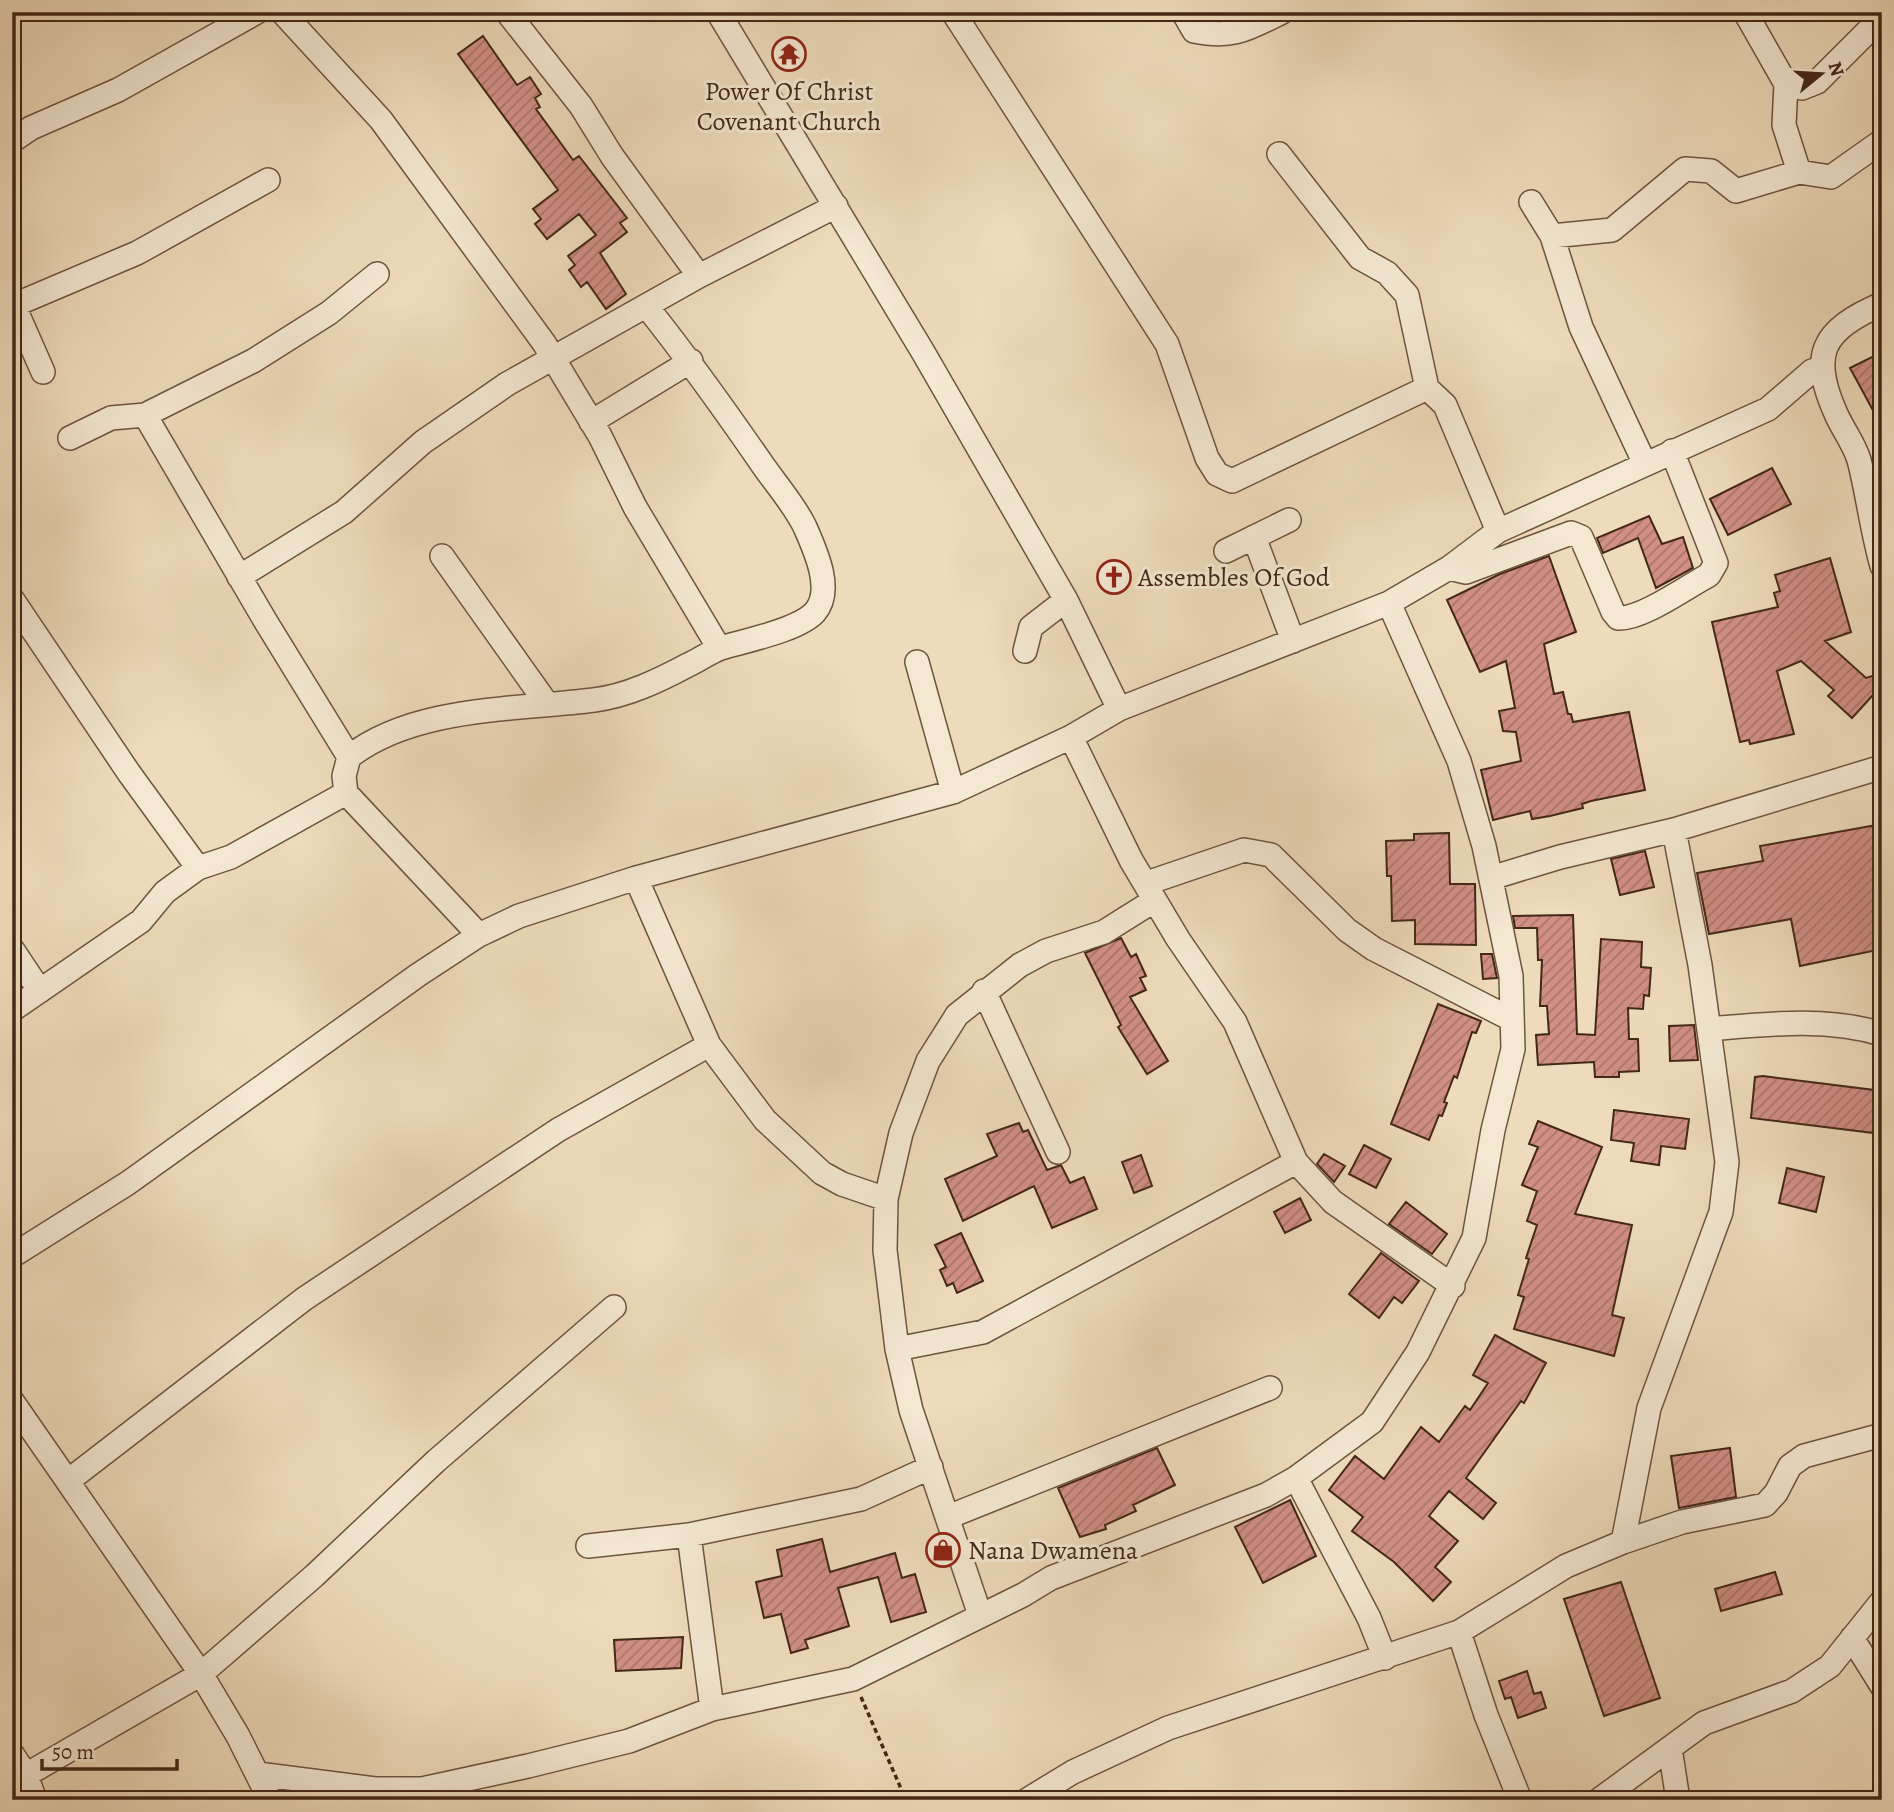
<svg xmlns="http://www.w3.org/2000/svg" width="1894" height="1812" viewBox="0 0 1894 1812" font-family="Alegreya,serif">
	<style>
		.building { fill: url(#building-hatch); stroke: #432718; stroke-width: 2 }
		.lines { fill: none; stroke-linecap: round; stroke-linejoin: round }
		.minor-casing { stroke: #6e5441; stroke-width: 26 }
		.path { stroke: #432718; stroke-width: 3.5; stroke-dasharray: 5 3.5; stroke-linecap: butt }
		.minor { stroke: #f4e8d3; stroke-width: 23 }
		.labels { text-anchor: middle; stroke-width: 6; stroke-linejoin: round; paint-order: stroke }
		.poi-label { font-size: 26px; fill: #432718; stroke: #f4e8d3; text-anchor: start }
	</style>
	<defs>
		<pattern id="building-hatch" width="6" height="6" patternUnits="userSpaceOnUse" patternTransform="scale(1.75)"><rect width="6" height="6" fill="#d28f85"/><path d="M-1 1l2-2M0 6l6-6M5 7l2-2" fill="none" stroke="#ac756c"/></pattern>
	</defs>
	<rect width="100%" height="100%" fill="#eedbbb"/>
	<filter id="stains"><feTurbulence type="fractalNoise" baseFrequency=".00286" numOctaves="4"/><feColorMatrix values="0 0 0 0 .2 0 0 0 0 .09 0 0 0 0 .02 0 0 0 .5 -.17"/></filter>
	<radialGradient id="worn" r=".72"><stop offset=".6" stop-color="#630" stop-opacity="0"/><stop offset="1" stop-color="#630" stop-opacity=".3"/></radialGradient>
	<path class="building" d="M483,36L517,85L530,77L541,94L535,98L540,107L536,109L573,160L579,156L627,218L620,223L627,232L600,253L626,294L606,309L587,282L581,287L569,270L575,265L568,256L596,235L579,214L547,239L535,224L541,219L533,209L558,190L458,54Z
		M1882,352V427L1850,368Z
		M1772,468L1791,504L1728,535L1710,499Z
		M1649,516L1662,544L1683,537L1693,568L1656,588L1638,538L1603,553L1597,538Z
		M1549,556L1576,632L1544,644L1554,694L1563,692L1568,714H1571L1573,722L1629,712L1645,790L1591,801L1582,804L1583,808L1550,816L1532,819L1530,811L1493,820L1481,770L1521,761L1516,732L1503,731L1499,711L1515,708L1506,661L1480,672L1447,600L1500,574Z
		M1830,558L1851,632L1825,641L1866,678L1882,673V685L1852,718L1828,696L1834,690L1801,661L1777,671L1794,734L1750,744L1749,740L1740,742L1712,622L1778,607L1774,593L1780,591L1775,575Z
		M1882,824V884L1877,885L1882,908V949L1800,966L1791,919L1709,934L1697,873L1763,861L1760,846Z
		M1449,833L1450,884H1475L1476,945L1415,944V920L1392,921L1391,876H1387L1386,841L1414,840V834Z
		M1645,851L1654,887L1620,895L1611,859Z
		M1573,915L1577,1034L1595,1035L1601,939L1642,942L1641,967L1651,968L1649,996L1644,995L1643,1009L1628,1008L1629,1039H1638L1639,1071L1619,1072V1077H1595L1594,1062L1538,1065L1536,1035L1549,1034L1547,1006H1540L1542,960H1538L1537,928H1515L1513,916Z
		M1121,938L1131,957L1136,954L1146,976L1140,978L1146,990L1130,997L1168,1061L1147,1074L1118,1027L1121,1025L1085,953Z
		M1481,954H1492L1497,978L1483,979Z
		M1438,1004L1481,1021L1476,1033L1472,1032L1457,1078L1454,1076L1444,1102L1447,1103L1442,1116L1439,1115L1429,1140L1391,1124Z
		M1694,1025L1698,1060L1670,1061L1669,1026Z
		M1763,1076L1882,1091V1134L1751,1118L1755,1077Z
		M1614,1110L1689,1119L1685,1149L1661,1146L1659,1165L1631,1161L1634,1143L1611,1140Z
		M1538,1121L1602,1147L1575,1214L1632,1225L1612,1315L1624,1318L1614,1356L1514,1329L1524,1297L1518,1295L1529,1259L1526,1258L1537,1225L1527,1221L1537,1191L1522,1185L1538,1147L1529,1144Z
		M1019,1123L1023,1132L1028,1130L1047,1170L1061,1165L1070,1183L1084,1177L1097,1209L1052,1228L1034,1186L963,1221L945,1179L997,1156L987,1134Z
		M1364,1145L1391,1159L1376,1188L1349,1174Z
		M1324,1154L1345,1166L1334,1182L1317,1164Z
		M1141,1155L1152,1186L1134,1193L1122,1162Z
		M1787,1168L1824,1177L1816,1212L1779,1203Z
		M1300,1198L1311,1220L1285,1233L1274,1212Z
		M1406,1202L1447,1234L1432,1254L1389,1224Z
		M961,1233L983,1281L957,1293L953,1283L947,1286L940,1270L946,1267L935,1245Z
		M1381,1253L1419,1281L1402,1303L1394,1297L1379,1318L1349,1294Z
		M1495,1335L1546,1363L1524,1403L1521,1401L1466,1478L1496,1503L1483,1519L1449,1491L1429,1516L1458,1541L1435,1567L1451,1582L1433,1601L1394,1562L1352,1531L1363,1517L1329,1490L1355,1456L1384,1479L1421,1427L1439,1442L1465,1406L1470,1410L1488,1383L1473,1375Z
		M1157,1448L1175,1485L1133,1505L1136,1511L1105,1525L1106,1529L1080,1537L1058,1488Z
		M1730,1448L1736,1497L1679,1508L1671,1456Z
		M1290,1500L1316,1556L1263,1583L1235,1527Z
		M822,1539L830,1572L895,1553L902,1578L915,1574L926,1612L891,1622L878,1577L838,1588L849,1626L805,1640L808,1648L791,1653L781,1614L764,1618L756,1582L782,1576L777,1550Z
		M1775,1572L1782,1594L1721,1611L1715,1589Z
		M1621,1582L1660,1698L1604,1716L1564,1599Z
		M683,1637L681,1668L616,1671L614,1640Z
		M1527,1671L1534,1694L1541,1692L1546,1708L1518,1718L1511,1697L1505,1699L1499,1681Z"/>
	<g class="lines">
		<g class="minor-casing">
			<path id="minor" d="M282,12L381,120L544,343L600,436L635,507L719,648
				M507,12L581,106L612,156L699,276
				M718,12L923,352L1066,600L1119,709
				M953,12L1167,344L1207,458L1217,474L1232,481L1427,388
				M1183,12L1194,31C1233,39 1248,29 1282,12
				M1745,12L1786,84L1802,88L1817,82L1882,17
				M1786,84L1784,125L1799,172
				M12,141L31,128L118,90L257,12
				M1279,154L1360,258L1387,273L1407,295L1427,388L1445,405L1498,531
				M1531,202L1552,236L1581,327L1644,462
				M1552,236L1612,230L1685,169L1711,171L1736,191L1799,172L1831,177L1882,141
				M1882,304C1821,330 1809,355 1837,416C1844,431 1854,444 1859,460C1868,495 1872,531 1882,566
				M12,306L137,253L268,180
				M14,306L43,372
				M145,415L266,622L349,757
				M591,422L691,361
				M70,438L111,418L145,415L253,361L329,313L377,274
				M1254,537L1293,641
				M1226,551L1289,520
				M442,556L547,704
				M1449,568L1466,572L1571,533L1581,537L1613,612L1618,618C1641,620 1688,586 1709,575L1716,563L1672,451
				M239,577L344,512L423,442L507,384L699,276L836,206
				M12,599L129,773L198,868
				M1025,651L1031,627L1066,600
				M917,662L953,792
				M1071,737L1131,860L1178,939L1235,1022L1296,1162L1333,1202L1453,1286
				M636,878L709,1045L765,1120L822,1173L842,1184L886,1199
				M1491,878L1560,857L1674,830L1882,767
				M1147,883L1244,850L1271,855L1347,930L1374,949L1511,1019
				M479,935L346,793L344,776L349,757C414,706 516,710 594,700C627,696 660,680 688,665C699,660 710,652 721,648C744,641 799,630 815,612C834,590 815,550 805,527C794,504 774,482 760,461C724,409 687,357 647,307
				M12,949L40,991
				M984,991L1058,1152
				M12,1010L141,921L165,892L198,868L231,857L346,793
				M1710,1029C1768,1024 1826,1017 1882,1034
				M12,1256L128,1183L418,975L479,935L519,916L636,878L953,792L1071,737L1119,709L1389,603L1449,568L1498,531L1768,409L1812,371L1821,368
				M897,1349L983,1332L1296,1162
				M12,1401L201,1674L238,1736L270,1800
				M1296,1478L1369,1618L1385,1658
				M68,1481L304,1299L558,1130L709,1045
				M948,1517L1270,1388
				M689,1535L712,1709
				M1623,1542L1649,1408L1721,1212L1727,1162L1700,965L1674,830
				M588,1546L689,1535L861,1499L931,1467
				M980,1615L911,1410L897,1349L885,1250L886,1199L901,1133L928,1061L957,1015L1020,965L1046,951L1104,932L1155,900
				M1459,1632L1486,1715L1520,1800
				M1852,1638L1882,1686
				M1670,1748L1678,1800
				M12,1754L26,1775L35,1800
				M258,1774L375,1789H422L528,1766L629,1741L712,1709L853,1679L1023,1595L1051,1578L1266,1495L1296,1478L1372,1422L1418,1352L1474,1238L1493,1130L1513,1049L1511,976L1484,846L1459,761L1389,603
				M12,1783L201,1674L314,1576L436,1461L614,1307
				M1027,1800L1073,1772L1168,1728L1459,1632L1566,1566L1623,1542L1682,1522L1765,1505L1776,1493L1790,1466L1804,1456L1882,1435
				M1599,1800L1704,1723L1792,1691L1830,1666L1882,1601"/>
		</g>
		<path class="path" d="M861,1697L906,1800"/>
		<use href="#minor" class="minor"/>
	</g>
	<defs>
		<g id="temple-ring" transform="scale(1.75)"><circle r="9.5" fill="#f4e8d3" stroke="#8f2418" stroke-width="1.5"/><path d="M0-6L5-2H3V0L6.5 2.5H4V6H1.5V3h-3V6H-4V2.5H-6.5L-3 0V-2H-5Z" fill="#8f2418"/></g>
		<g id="church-ring" transform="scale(1.75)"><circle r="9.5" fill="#f4e8d3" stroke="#8f2418" stroke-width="1.5"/><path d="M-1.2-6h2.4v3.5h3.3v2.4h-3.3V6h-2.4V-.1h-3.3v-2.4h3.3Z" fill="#8f2418"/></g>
		<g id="shop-ring" transform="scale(1.75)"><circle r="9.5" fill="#f4e8d3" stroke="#8f2418" stroke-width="1.5"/><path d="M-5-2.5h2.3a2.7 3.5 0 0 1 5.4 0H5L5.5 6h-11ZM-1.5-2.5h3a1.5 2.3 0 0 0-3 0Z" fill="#8f2418"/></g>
	</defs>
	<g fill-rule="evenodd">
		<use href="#temple-ring" x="789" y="54"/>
		<use href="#church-ring" x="1114" y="577"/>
		<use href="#shop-ring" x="943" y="1550"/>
	</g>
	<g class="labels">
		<g class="poi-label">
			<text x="789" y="100" text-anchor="middle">Power Of Christ<tspan x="789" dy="30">Covenant Church</tspan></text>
			<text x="1138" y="586">Assembles Of God</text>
			<text x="968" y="1559">Nana Dwamena</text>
		</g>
	</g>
	<rect width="1894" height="1812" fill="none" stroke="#eedbbb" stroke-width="42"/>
	<rect x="14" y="14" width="1866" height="1784" fill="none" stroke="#432718" stroke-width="3.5"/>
	<rect x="21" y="21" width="1852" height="1770" fill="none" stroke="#432718" stroke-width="2"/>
	<g transform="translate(1821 74) rotate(72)" stroke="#f4e8d3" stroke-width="5" paint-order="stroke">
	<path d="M0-5L12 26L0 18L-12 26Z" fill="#432718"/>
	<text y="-10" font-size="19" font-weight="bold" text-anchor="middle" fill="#432718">N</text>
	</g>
	<path d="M42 1759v10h135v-10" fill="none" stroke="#432718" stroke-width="3.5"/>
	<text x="52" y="1759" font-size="21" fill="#432718" stroke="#f4e8d3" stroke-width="5" paint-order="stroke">50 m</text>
	<rect width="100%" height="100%" filter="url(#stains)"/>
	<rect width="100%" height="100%" fill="url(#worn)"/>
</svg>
